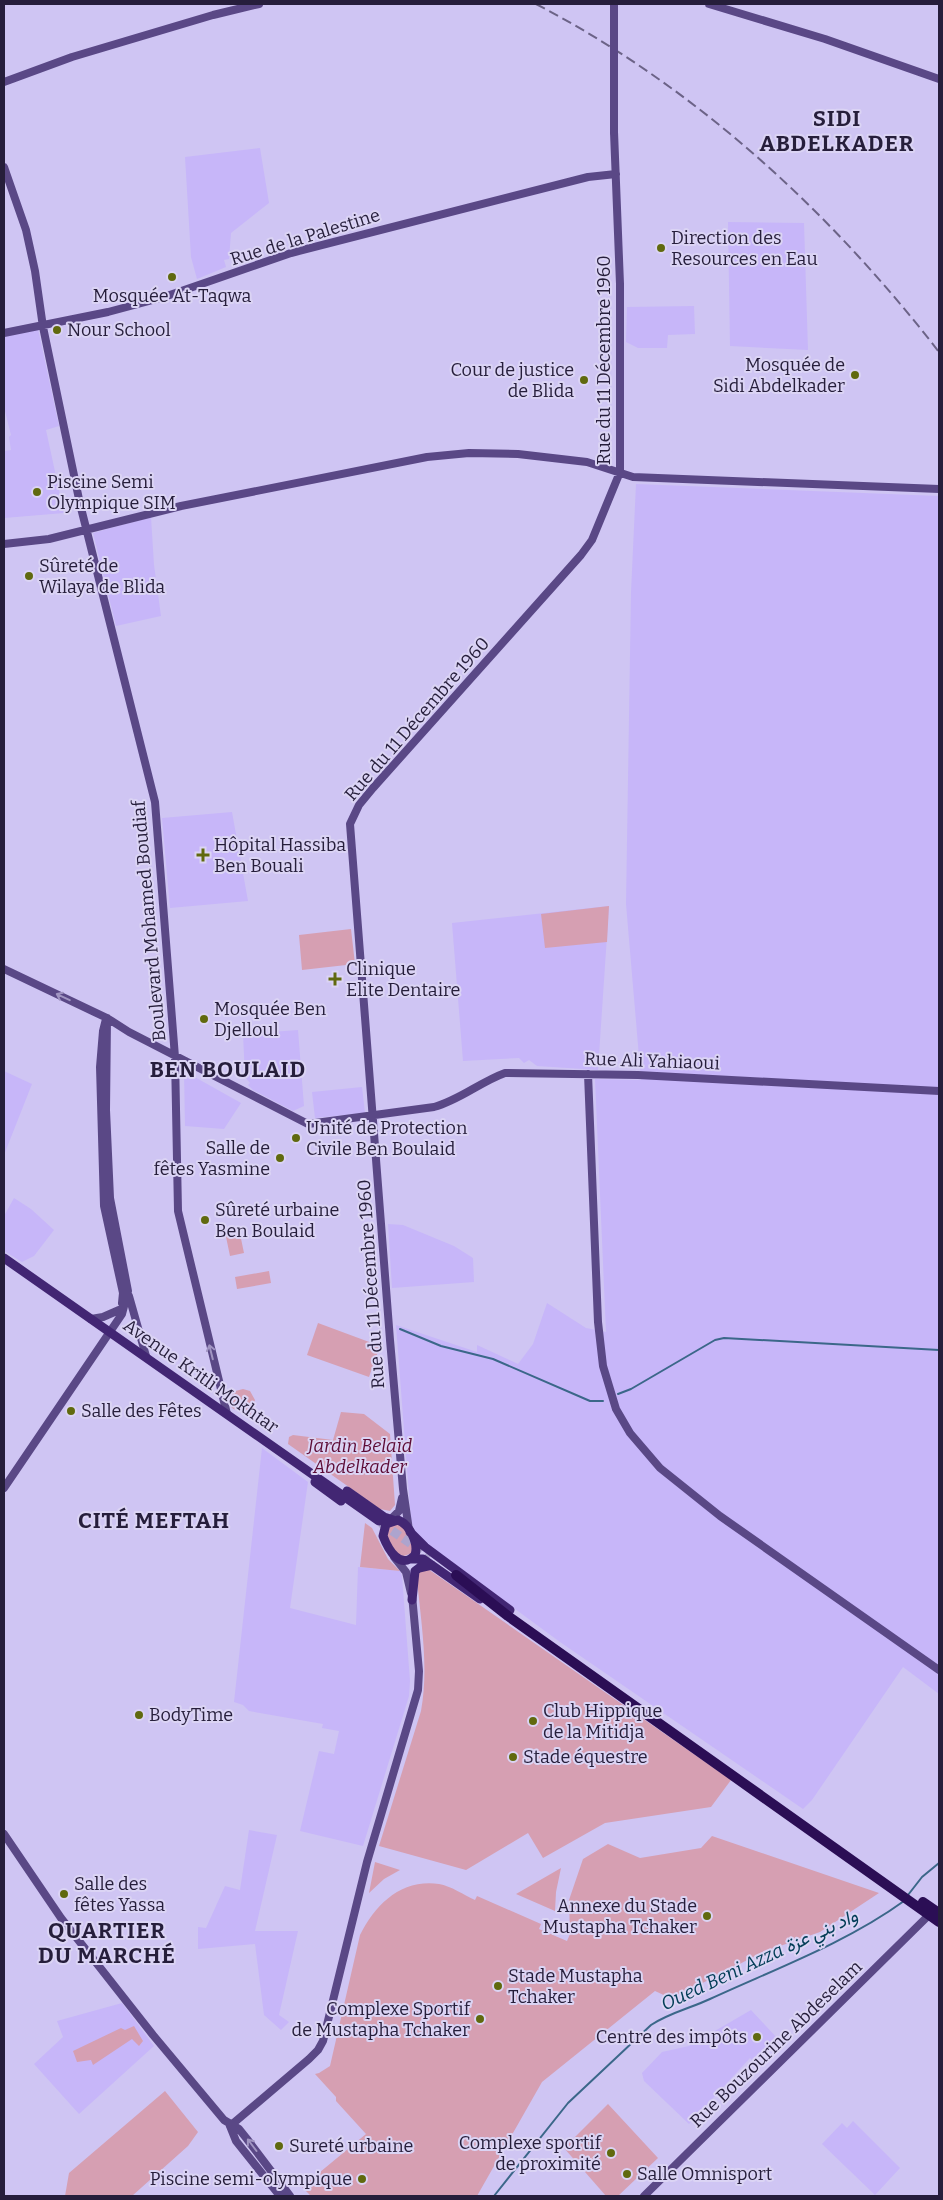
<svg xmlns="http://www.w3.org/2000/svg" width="943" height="2200" viewBox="0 0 943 2200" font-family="Bitter,Vazirmatn,serif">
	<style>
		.built { fill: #c7b6f9 }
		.green { fill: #d69fb2 }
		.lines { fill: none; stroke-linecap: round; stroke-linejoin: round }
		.stream { stroke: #3b6789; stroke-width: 2 }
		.primary-tunnel { stroke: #ada4ce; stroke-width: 9; stroke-dasharray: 9 4.5; stroke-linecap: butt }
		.secondary { stroke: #5a4886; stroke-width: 8 }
		.primary { stroke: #422673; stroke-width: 9 }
		.highway { stroke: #2b0e55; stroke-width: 10 }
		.rail { stroke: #6c6387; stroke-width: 2; stroke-dasharray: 10 5; stroke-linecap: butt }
		.secondary-bridge { stroke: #5a4886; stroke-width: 8 }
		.oneway { stroke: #a195c2 }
		.poi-dot { fill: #60690e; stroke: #dbd4f4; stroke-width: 2 }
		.labels { text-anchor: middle; stroke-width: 4; stroke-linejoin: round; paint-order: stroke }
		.street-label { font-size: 18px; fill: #261e3b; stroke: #dbd4f4 }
		.poi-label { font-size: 18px; fill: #261e3b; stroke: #dbd4f4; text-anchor: start }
		.park-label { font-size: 18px; font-style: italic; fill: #5d0b35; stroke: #dbd4f4 }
		.water-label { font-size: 19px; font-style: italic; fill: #033d57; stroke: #dbd4f4 }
		.district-label { font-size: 22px; font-weight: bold; letter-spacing: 1px; fill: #261e3b; stroke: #dbd4f4 }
	</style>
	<rect width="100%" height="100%" fill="#cfc5f3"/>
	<path class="built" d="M260,148L269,203L231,233L229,259L224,260L226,267L197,279L191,257L185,157Z
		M728,222L804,223L808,350L730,346Z
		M694,306L695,334L668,335L667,348H638L626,342L627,307Z
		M38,329L59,426L46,430L64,513L4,518V451L11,450L9,437L11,435L4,407V337Z
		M636,484L939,496V1694L903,1667L812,1800L803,1809L560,1642L428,1545L416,1533L411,1521L396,1325L477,1352V1345L518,1364L533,1344L547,1303L586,1328L606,1332L595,1079L641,1080L626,904L631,592Z
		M151,517L154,565L161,616L116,626L93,533Z
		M232,812L248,901L170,908L162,818Z
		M609,906L598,1070L537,1066L529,1060L524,1063L519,1058L463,1061L452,923Z
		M298,1030L304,1106L293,1111L253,1090L248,1085L250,1083L245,1077L243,1034Z
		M4,1071L32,1084L4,1155Z
		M184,1071L241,1103L224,1129L185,1126Z
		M362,1087L365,1113L315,1118L312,1092Z
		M14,1198L31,1209L54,1230L34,1256L22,1262L4,1251V1216Z
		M388,1224L403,1225L454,1246L473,1258L474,1282L392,1288Z
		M262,1448L308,1482L290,1608L356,1625L358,1567L400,1571L402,1576L410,1681L409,1696L363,1846L300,1831L319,1751L334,1754L339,1731L322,1728L323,1724L249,1711L243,1705L234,1702Z
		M249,1830L277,1835L255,1931H298L279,2015L289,2022L281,2030L264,2015L255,1944L198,1949V1927L206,1928L225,1886L240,1890Z
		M122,2003L154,2046L79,2114L34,2064L63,2037L57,2021Z
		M751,2010L778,2039L753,2061L750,2058L689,2124L644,2081L642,2073L662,2052L689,2046Z
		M853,2121L900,2168L875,2195L822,2144L842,2123L847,2128Z"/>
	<path class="green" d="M609,906L607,942L545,948L541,914Z
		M351,929L355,964L302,970L299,935Z
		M239,1229L244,1253L230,1256L225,1232Z
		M269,1271L271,1283L237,1289L235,1277Z
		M318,1323L380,1346L369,1377L307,1355Z
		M243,1389L250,1391L255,1400L250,1417L232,1408L226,1398L228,1393Z
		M341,1412L364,1414L390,1434L395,1505L390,1511L380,1509L288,1444L289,1437L293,1435L333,1440Z
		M365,1523L372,1528L388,1559L400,1571L360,1567Z
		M395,1523C408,1527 413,1540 412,1553L404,1556L397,1554L387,1539L386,1529Z
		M428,1569L731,1780L711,1807L605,1823L543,1858L528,1833L466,1870L379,1846L421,1711C429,1667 421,1623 417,1579L419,1572Z
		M712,1836L879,1893L820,1932L763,1952L683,1993L668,1997L655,1991L542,2082L477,2196H311L302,2187L366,2134L336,2101V2097L315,2074L319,2073L330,2066L360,1935C376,1904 401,1879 439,1884C451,1886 464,1895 475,1900L477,1896L541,1924L539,1929L567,1941L570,1934L569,1900L583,1859L608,1844L640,1858L701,1848Z
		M375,1862L400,1870L384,1879L369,1893Z
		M561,1868L556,1892L555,1911L516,1894Z
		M134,2026L143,2041L139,2046L132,2039L93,2065L91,2060L77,2062L73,2051L121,2028L125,2030Z
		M165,2091L198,2132L188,2146L132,2196H65L69,2173Z
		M608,2104L658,2158L618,2196H606L564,2148Z"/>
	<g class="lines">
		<path class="stream" d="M400,1329L441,1346L493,1359L590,1401H603
			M618,1394L631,1389L715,1340L724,1338L939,1350
			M908,1895L922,1877L939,1863
			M494,2196L568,2103L651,2025C669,2013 691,2008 710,1999C775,1969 846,1943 904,1901"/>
		<path class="primary-tunnel" d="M381,1523L430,1557"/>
		<path class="secondary" d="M709,4L825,39L939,79
			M4,82L72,57L213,15L259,4
			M4,167L26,230L35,271L43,327L80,504L155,802L175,1057L178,1211L227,1414
			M4,333L108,312L164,297L291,253L588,177L616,174
			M4,544L49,539L181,506L427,457L469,453L518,454L587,462L633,477L939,489
			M4,969L107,1018L129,1032L308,1124L434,1107C460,1100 480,1082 505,1073L638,1075L939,1091
			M106,1019L103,1031L100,1067L104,1206L123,1293L122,1303
			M588,1074L598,1322L603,1366L616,1409L630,1433L660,1468L720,1516L939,1670
			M129,1296L146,1356
			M91,1319L103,1317L119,1310
			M4,1488L122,1314L128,1291L110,1198L106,1110L107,1018
			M388,1522L399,1511L402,1498
			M409,1530L403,1489L390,1340L350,824L359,805L373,788L581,555L592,540L620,472V284L614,132
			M394,1557L406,1572L411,1593
			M4,1834L61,1918L153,2035L224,2120L239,2129L247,2139L290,2196
			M230,2126L309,2059L318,2050L323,2041L367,1862L418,1690L419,1671L412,1595
			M230,2126L236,2141L280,2196
			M644,2196L929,1915"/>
		<path class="primary" d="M4,1258L379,1521
			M315,1482L341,1501
			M347,1491L384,1517L393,1520
			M398,1520C409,1524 419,1543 415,1555C400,1571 388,1549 383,1536L386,1524Z
			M410,1532L425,1547L510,1610
			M411,1559H423L480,1599
			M412,1600L415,1571L419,1568L432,1565"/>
		<path class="highway" d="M456,1575L508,1616L939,1922
			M923,1902L939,1913"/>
		<path class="rail" d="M536,4C695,87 829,210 939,352"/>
		<path class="secondary-bridge" d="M614,4V132"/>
	</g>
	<defs><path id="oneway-shaft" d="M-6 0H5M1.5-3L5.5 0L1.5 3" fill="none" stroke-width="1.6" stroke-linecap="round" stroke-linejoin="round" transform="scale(1.25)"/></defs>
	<g class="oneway">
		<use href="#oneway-shaft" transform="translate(63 997) rotate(-155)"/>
		<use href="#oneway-shaft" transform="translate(211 1352) rotate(-104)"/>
		<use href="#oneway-shaft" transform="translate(252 2145) rotate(-127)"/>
	</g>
	<g class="poi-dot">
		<circle cx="661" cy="248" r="5"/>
		<circle cx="172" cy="277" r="5"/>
		<circle cx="57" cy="330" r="5"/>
		<circle cx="855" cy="375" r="5"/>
		<circle cx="584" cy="380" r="5"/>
		<circle cx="37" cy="492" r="5"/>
		<circle cx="29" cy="576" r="5"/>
		<path d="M200.5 847.5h5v5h5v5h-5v5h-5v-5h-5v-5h5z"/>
		<path d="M332.5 971.5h5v5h5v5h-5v5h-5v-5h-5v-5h5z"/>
		<circle cx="204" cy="1019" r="5"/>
		<circle cx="296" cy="1138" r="5"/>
		<circle cx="280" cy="1158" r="5"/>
		<circle cx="205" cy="1220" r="5"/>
		<circle cx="71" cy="1411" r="5"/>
		<circle cx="139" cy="1715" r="5"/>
		<circle cx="533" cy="1721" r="5"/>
		<circle cx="513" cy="1757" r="5"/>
		<circle cx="64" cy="1894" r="5"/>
		<circle cx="707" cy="1916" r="5"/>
		<circle cx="498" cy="1986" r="5"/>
		<circle cx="480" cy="2019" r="5"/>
		<circle cx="757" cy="2037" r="5"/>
		<circle cx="279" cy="2146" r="5"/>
		<circle cx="611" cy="2153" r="5"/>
		<circle cx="627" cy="2174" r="5"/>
		<circle cx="362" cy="2179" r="5"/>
	</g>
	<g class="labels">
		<g class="street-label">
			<text transform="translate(305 237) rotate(-17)" y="6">Rue de la Palestine</text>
			<text transform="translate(604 360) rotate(-90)" y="6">Rue du 11 Décembre 1960</text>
			<text transform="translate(417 719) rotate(-49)" y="6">Rue du 11 Décembre 1960</text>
			<text transform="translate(149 921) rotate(-95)" y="6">Boulevard Mohamed Boudiaf</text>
			<text transform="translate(652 1061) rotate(2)" y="6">Rue Ali Yahiaoui</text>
			<text transform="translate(371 1284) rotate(-94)" y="6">Rue du 11 Décembre 1960</text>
			<text transform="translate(201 1376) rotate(35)" y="6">Avenue Kritli Mokhtar</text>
			<text transform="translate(776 2044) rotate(-44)" y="6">Rue Bouzourine Abdeselam</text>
		</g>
		<g class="poi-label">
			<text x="671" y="244">Direction des<tspan x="671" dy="21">Resources en Eau</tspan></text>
			<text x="172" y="302" text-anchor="middle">Mosquée At-Taqwa</text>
			<text x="67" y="336">Nour School</text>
			<text x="845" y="371" text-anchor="end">Mosquée de<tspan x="845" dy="21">Sidi Abdelkader</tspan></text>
			<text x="574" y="376" text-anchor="end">Cour de justice<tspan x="574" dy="21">de Blida</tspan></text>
			<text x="47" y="488">Piscine Semi<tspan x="47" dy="21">Olympique SIM</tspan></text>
			<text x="39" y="572">Sûreté de<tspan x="39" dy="21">Wilaya de Blida</tspan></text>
			<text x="214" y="851">Hôpital Hassiba<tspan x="214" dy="21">Ben Bouali</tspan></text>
			<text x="346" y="975">Clinique<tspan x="346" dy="21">Elite Dentaire</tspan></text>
			<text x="214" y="1015">Mosquée Ben<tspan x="214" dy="21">Djelloul</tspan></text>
			<text x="306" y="1134">Unité de Protection<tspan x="306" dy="21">Civile Ben Boulaid</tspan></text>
			<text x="270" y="1154" text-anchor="end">Salle de<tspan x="270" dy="21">fêtes Yasmine</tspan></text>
			<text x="215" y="1216">Sûreté urbaine<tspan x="215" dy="21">Ben Boulaid</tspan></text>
			<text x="81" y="1417">Salle des Fêtes</text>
			<text x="543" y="1717">Club Hippique<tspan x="543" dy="21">de la Mitidja</tspan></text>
			<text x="149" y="1721">BodyTime</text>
			<text x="523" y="1763">Stade équestre</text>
			<text x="74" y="1890">Salle des<tspan x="74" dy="21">fêtes Yassa</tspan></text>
			<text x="697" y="1912" text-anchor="end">Annexe du Stade<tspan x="697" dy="21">Mustapha Tchaker</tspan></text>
			<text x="508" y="1982">Stade Mustapha<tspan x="508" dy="21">Tchaker</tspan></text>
			<text x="470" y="2015" text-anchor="end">Complexe Sportif<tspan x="470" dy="21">de Mustapha Tchaker</tspan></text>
			<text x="747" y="2043" text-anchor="end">Centre des impôts</text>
			<text x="601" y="2149" text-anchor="end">Complexe sportif<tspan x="601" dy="21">de proximité</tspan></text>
			<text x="289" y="2152">Sureté urbaine</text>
			<text x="637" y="2180">Salle Omnisport</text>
			<text x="352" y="2185" text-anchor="end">Piscine semi-olympique</text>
		</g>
		<g class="park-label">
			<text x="360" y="1452">Jardin Belaïd<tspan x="360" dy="21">Abdelkader</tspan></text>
		</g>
		<g class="water-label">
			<text transform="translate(759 1959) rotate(-25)" y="7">Oued Beni Azza واد بني عزة</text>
		</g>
		<g class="district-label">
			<text x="837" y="126">SIDI<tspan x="837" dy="25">ABDELKADER</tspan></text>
			<text x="228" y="1077">BEN BOULAID</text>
			<text x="154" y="1528">CITÉ MEFTAH</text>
			<text x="107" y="1938">QUARTIER<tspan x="107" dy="25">DU MARCHÉ</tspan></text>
		</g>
	</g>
	<rect width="943" height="2200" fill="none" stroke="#261e3b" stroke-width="10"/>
</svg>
